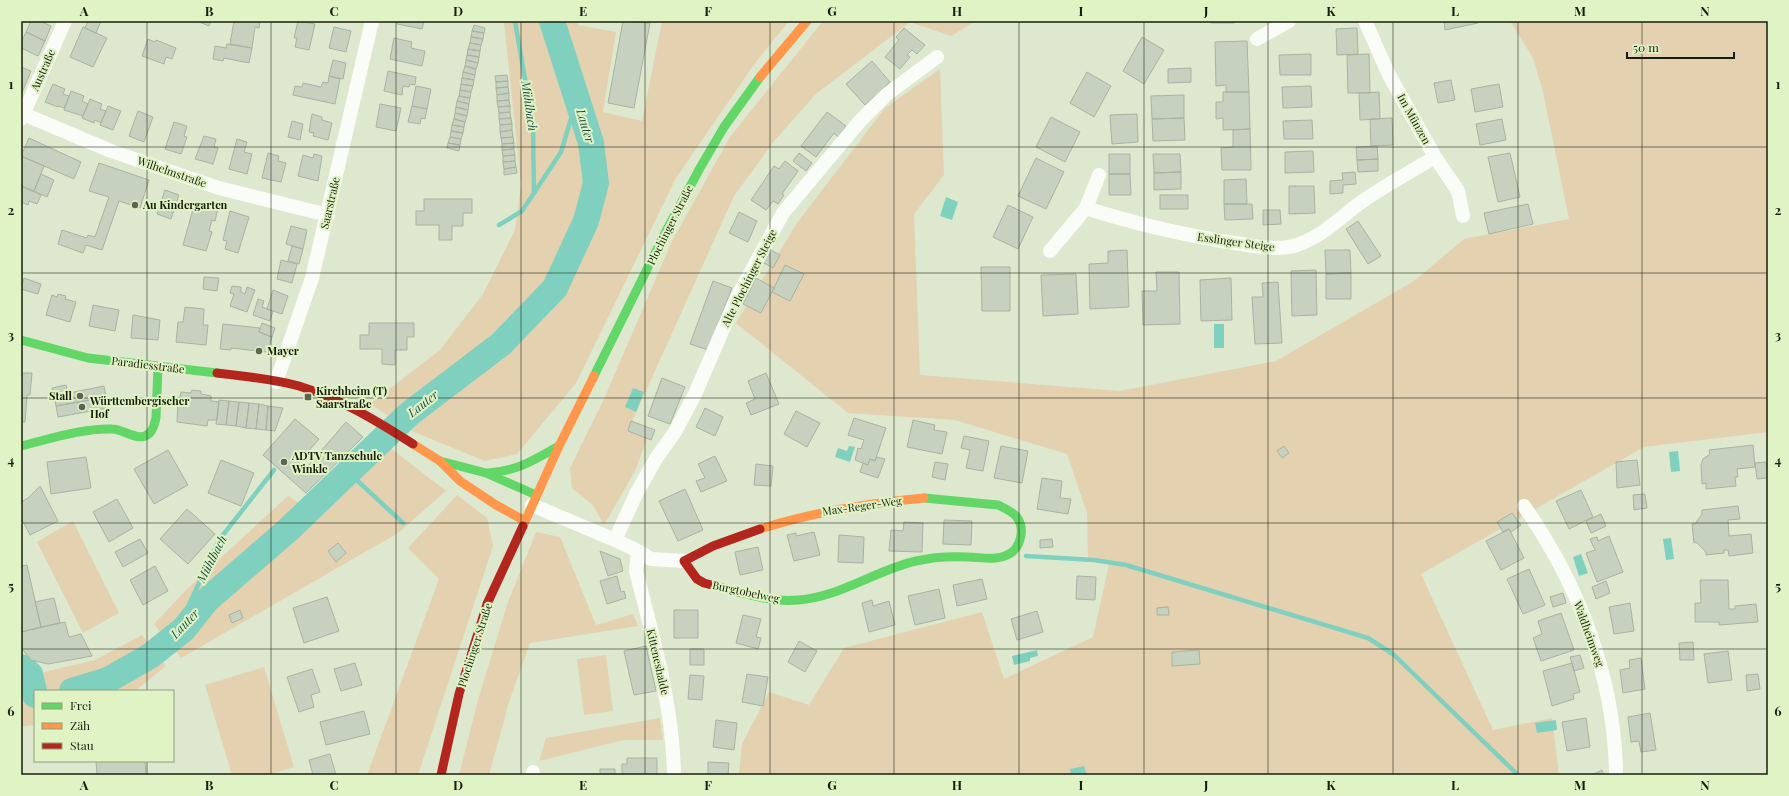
<svg xmlns="http://www.w3.org/2000/svg" width="1789" height="796" viewBox="0 0 1789 796" font-family="'Playfair Display',serif">
	<style>
		.green { fill: #e3d1b0 }
		.water { fill: #80d0c0 }
		.lines { fill: none; stroke-linecap: round; stroke-linejoin: round }
		.stream { stroke: #80d0c0; stroke-width: 4.5 }
		.river { stroke: #80d0c0; stroke-width: 26 }
		.building { fill: #c6d2bf; stroke: #a8b3a1 }
		.street { stroke: #fafcf8; stroke-width: 14 }
		.fast { stroke: #63d668; stroke-width: 9 }
		.slow { stroke: #ff974d; stroke-width: 9 }
		.jam { stroke: #b3261e; stroke-width: 9 }
		.grid { fill: none; stroke: #181e0d; stroke-width: 1; stroke-opacity: 0.55 }
		.poi-dot { fill: #5d6551; stroke: #e0f3c4; stroke-width: 1.5 }
		.labels { text-anchor: middle; stroke-width: 4; stroke-linejoin: round; paint-order: stroke }
		.street-label { font-size: 11px; fill: #181e0d; stroke: #e0f3c4 }
		.poi-label { font-size: 11px; font-weight: bold; fill: #181e0d; stroke: #e0f3c4; text-anchor: start }
		.water-label { font-size: 12px; font-style: italic; fill: #1d4d48; stroke: #e0f3c4 }
		.neatline { fill: none; stroke: #181e0d; stroke-width: 1.5 }
		.grid-label { font-size: 13px; text-anchor: middle; font-weight: bold; fill: #181e0d }
	</style>
	<rect width="100%" height="100%" fill="#dee8ce"/>
	<path class="green" d="M504,21H578V25L616,32L603,112L642,121L662,21H789L755,63L676,178L576,383L517,454L485,461L414,432L370,404L440,350L483,294L515,230L521,185Z
		M823,21H976L951,36L910,22L816,94L775,140L734,196L631,424L650,431L635,471L604,525L593,505L572,488L570,468L604,399L672,241L730,137Z
		M1510,21H1768V432L1644,447L1421,574L1493,730L1552,718L1559,775H739L742,744L769,692L809,705L844,648L982,612L1004,679L1093,637L1110,560L1088,559L1087,513L1067,454L955,420L848,413L736,323L797,223L885,108L940,69L944,175L914,214L920,375L1120,391L1276,361L1414,281L1464,239L1569,219L1543,92L1533,58Z
		M375,436L446,491L398,533L181,658L154,624L186,590L288,496L303,505Z
		M457,495L487,518L493,546L418,775H367L439,579L408,548Z
		M73,521L119,613L83,633L37,542Z
		M536,532L560,537L596,625L633,614L638,626L530,643L509,702L489,775H459L478,700L507,605Z
		M142,635L166,666L135,691H35V725L21,727V681L48,671L95,660Z
		M606,655L613,711L584,715L577,659Z
		M264,667L294,767L268,775H232L205,685Z
		M660,718L663,740H623L539,761L546,738Z"/>
	<path class="water" d="M946,197L958,202L952,220L940,216Z
		M1214,324H1224V348H1214Z
		M633,388L644,392L636,412L625,407Z
		M849,446L855,447L850,462L835,457L838,448L847,451Z
		M1678,451L1680,471L1671,472L1669,452Z
		M1671,538L1674,559L1666,560L1663,539Z
		M1581,554L1588,573L1579,576L1573,557Z
		M1037,650L1038,656L1030,658V661L1014,665L1012,656Z
		M1556,720L1557,730L1537,733L1535,723Z
		M1084,766L1087,775H1071L1070,769Z"/>
	<g class="lines">
		<path class="stream" d="M534,193L561,152L577,99
			M499,225L522,211L534,193L533,126L515,21
			M348,472L403,523
			M1026,556L1094,560L1126,565L1368,638L1393,654L1518,775
			M175,635L219,540L274,470"/>
		<path class="river" d="M21,667L30,674L35,695
			M72,691L108,680L150,656L184,629L207,600L288,530L409,414L501,344L555,288L586,221L596,183L591,143L552,21"/>
	</g>
	<path class="building" d="M31,21H40L51,26L45,41L26,32Z
		M88,21H101L96,33L85,28Z
		M197,21H211L209,26Z
		M234,21H260L259,28L255,27L252,48L230,44Z
		M298,21L315,24L309,50L295,47L297,38H294Z
		M398,21H424L422,29L397,24Z
		M623,21L650,23L634,108L608,103Z
		M1211,21H1234V23H1211Z
		M1444,21H1478V23L1445,30Z
		M474,25L485,28L484,33L472,31Z
		M83,27L107,38L93,67L70,57Z
		M334,27L351,31L346,52L329,48Z
		M904,28L925,45L917,54L912,50L907,55L910,57L900,69L885,57L899,40L896,37Z
		M1357,28L1358,54L1337,55L1336,29Z
		M472,31L484,33L483,39L471,37Z
		M26,32L45,41L38,56L21,48V43Z
		M471,37L483,39L481,45L470,43Z
		M1142,37L1164,50L1144,84L1123,71Z
		M394,38L412,42L411,48L425,51L422,66L390,59Z
		M148,39L155,42L156,40L176,48L172,59L166,57L164,64L142,56Z
		M1247,41L1249,92H1226V85L1216,86L1215,42Z
		M470,43L481,45L480,51L468,49Z
		M227,44L252,48L249,63L224,58L223,61L213,59L215,46L226,48Z
		M468,49L480,51L479,57L467,55Z
		M1311,54V75H1280L1279,55Z
		M1369,54L1370,93H1348L1347,55Z
		M467,55L479,57L478,63L466,60Z
		M333,60L346,63L343,79L329,76Z
		M466,60L478,63L476,69L465,66Z
		M872,61L890,82L865,105L846,84Z
		M465,66L476,69L475,75L463,72Z
		M21,67L31,71L21,95Z
		M1191,68V82L1168,83V69Z
		M388,71L416,77L415,85L410,84L409,87L403,86L402,95L384,91Z
		M463,72L475,75L474,80L462,78Z
		M1087,72L1111,86L1094,117L1070,103Z
		M507,75L508,81L496,82L495,76Z
		M329,76L340,79L335,104L293,95L295,86L302,87L303,83L321,87L323,82L328,83Z
		M462,78L474,80L473,86L461,84Z
		M1451,80L1455,100L1438,103L1434,83Z
		M508,81V87L496,88V82Z
		M53,84L65,89L63,94L69,96L64,108L59,106L58,107L45,102Z
		M461,84L473,86L471,92L460,90Z
		M1499,84L1503,107L1475,112L1471,89Z
		M416,86L431,89L427,109L412,106Z
		M1311,86L1312,107L1283,108L1282,87Z
		M508,87L509,93L497,95L496,88Z
		M460,90L471,92L470,98L459,96Z
		M71,91L84,96L82,101L88,104L83,116L64,110Z
		M1223,92H1249L1250,129L1223,130V118L1216,119V102H1223Z
		M1379,92L1380,119L1360,120L1359,93Z
		M509,93V100L497,101V95Z
		M1184,95V118L1152,119L1151,96Z
		M459,96L470,98L469,104L457,101Z
		M90,99L102,104L100,109L106,111L101,123L95,120L94,123L82,118Z
		M509,100L510,106L498,107L497,101Z
		M457,101L469,104L468,110L456,107Z
		M380,104L401,108L396,131L376,127Z
		M108,106L121,111L113,130L100,125Z
		M412,106L427,109L425,119L421,118L420,124L408,122Z
		M510,106V112L499,113L498,107Z
		M456,107L468,110L467,116L455,113Z
		M138,111L153,117L144,142L129,136Z
		M510,112L511,118L499,119V113Z
		M827,112L846,126L838,137L834,133L816,157L801,146Z
		M455,113L467,116L465,122L454,119Z
		M312,114L322,117V120L332,123L328,140L313,136L314,133L309,132Z
		M1137,114L1138,142L1112,144L1110,115Z
		M1051,117L1080,132L1065,162L1036,147Z
		M511,118L512,124L500,125L499,119Z
		M1184,118L1185,140L1153,141L1152,119Z
		M1392,118L1393,145L1371,146L1370,119Z
		M454,119L465,122L464,127L452,125Z
		M1502,119L1506,140L1480,145L1476,124Z
		M1312,120L1313,139H1284L1283,121Z
		M292,121L303,124L300,140L288,137Z
		M174,122L187,126L184,136L187,137L181,154L165,149Z
		M512,124V130L500,132V125Z
		M452,125L464,127L463,133L451,131Z
		M1250,129L1251,170H1222L1221,148L1233,147V130Z
		M512,130L513,137L501,138L500,132Z
		M451,131L463,133L461,139L450,137Z
		M204,136L216,139L214,147L218,148L213,164L195,159Z
		M450,137L461,139L460,145L448,143Z
		M513,137L514,143L502,144L501,138Z
		M29,138L81,162L74,179L21,156Z
		M237,139L247,142L244,152L252,154L247,174L229,169Z
		M448,143L460,145L459,151L447,148Z
		M514,143V149L502,150V144Z
		M1377,146L1378,159L1357,160L1356,147Z
		M514,149L515,155L503,156L502,150Z
		M1313,151L1314,172L1285,173V152Z
		M268,153L279,156L278,161L286,163L281,182L262,178Z
		M799,153L812,163L806,171L793,161Z
		M1510,153L1520,197L1498,202L1488,157Z
		M314,154L322,156L318,181L298,176L303,155L313,158Z
		M1109,154H1130V174H1109Z
		M1153,154H1180L1181,172L1154,173Z
		M515,155V161L503,162V156Z
		M21,156L44,166L34,191L21,186Z
		M1036,158L1064,172L1046,209L1018,196Z
		M1378,159V171L1358,172L1357,160Z
		M515,161L516,167L504,169L503,162Z
		M785,161L798,171L782,194L784,195L778,204L773,201L766,210L751,200L774,166L779,169Z
		M99,163L149,180L140,208L119,201L102,250L86,245L83,253L58,244L62,230L87,238L88,235L95,237L109,197L89,191Z
		M516,167L517,173L504,175V169Z
		M1181,172V189L1154,190V173Z
		M1355,172L1356,184L1343,185V193L1330,194V181L1343,180L1342,173Z
		M41,174L54,180L47,197L34,191Z
		M1109,174H1130L1131,195H1109Z
		M1246,179L1247,204H1224V180Z
		M21,186L41,195L37,204L29,201L28,205L21,202Z
		M1289,186H1314L1315,213L1289,214Z
		M165,190L179,195L171,219L157,214Z
		M1160,195H1188V209H1160Z
		M424,199H472V213H463V226H452V240H439V225H416V211H424Z
		M195,202L218,208L215,221L212,220L209,231L212,232L206,251L183,245Z
		M1224,204H1252L1253,219L1225,220Z
		M1528,204L1533,224L1489,234L1484,213Z
		M1008,205L1033,217L1018,249L993,237Z
		M1263,210H1280L1281,224L1263,225Z
		M230,211L249,217L238,253L225,249L227,241L223,240Z
		M739,212L757,221L748,242L729,233Z
		M1358,221L1381,256L1368,264L1346,229Z
		M291,226L307,230L303,249L286,244Z
		M292,246L303,249L299,264L288,261Z
		M769,249L780,255L773,268L762,262Z
		M1127,250L1129,307L1090,309L1089,264L1108,263V251Z
		M1325,250H1350L1351,273L1326,274Z
		M281,260L297,264L292,283L277,279Z
		M785,265L804,274L790,301L772,292Z
		M981,267H1010V311H982Z
		M1316,270L1317,315L1292,316L1291,271Z
		M1156,272H1179L1180,324L1143,325L1142,291H1157Z
		M1351,273V299H1326V274Z
		M1076,274L1078,314L1043,316L1041,275Z
		M204,277L219,278L217,291L203,289Z
		M24,278L41,284L38,294L21,289Z
		M756,278L774,288L761,313L743,304Z
		M1231,278L1232,320L1201,321L1200,280Z
		M713,281L732,288L708,350L690,344Z
		M1278,282L1282,343L1255,344L1252,297H1263L1262,283Z
		M232,286L241,287V292L245,294L247,287L255,290L247,312L230,306L234,294L230,293Z
		M273,290L288,296L282,314L267,309Z
		M58,294L66,296L65,299L76,302L70,322L46,315L52,295L57,297Z
		M258,299L264,301L262,307L273,311L270,321L253,315Z
		M93,305L119,310L115,331L89,326Z
		M185,307L204,309L203,325H208L206,345L176,342L178,322H183Z
		M133,315L160,320L158,340L131,338Z
		M262,323L275,328L272,337L259,332Z
		M369,323H414V337H407V350H395V365L382,364V349H360V335H369Z
		M223,324L260,328L259,332L272,337L267,352L231,348V350L220,349Z
		M21,373H32L30,395H27L25,422H21Z
		M766,373L779,404L751,415L746,403L755,399L748,381Z
		M662,378L685,387L670,424L648,416Z
		M66,385L67,393L54,396L52,388Z
		M104,386L106,397L56,406L54,396Z
		M192,390L201,391V394L211,396V401L219,402L217,420H208L207,426L177,422L178,402L179,403L181,392L191,393Z
		M106,397L108,408L58,417L56,406Z
		M219,400L229,401L226,425L216,424Z
		M229,401L239,402L236,426L226,425Z
		M239,402L249,403L246,428L236,426Z
		M249,403L259,404L256,429L246,428Z
		M259,404L268,406L266,430L256,429Z
		M268,406L283,408L275,431L266,430Z
		M705,408L723,417L715,436L696,427Z
		M796,411L820,423L807,447L784,434Z
		M854,418L886,428L875,461L870,459L868,465L855,460L858,448L861,449L864,440L848,435Z
		M295,419L319,439L294,468L301,474L346,422L363,437L306,493L263,455Z
		M913,420L935,425L934,430L947,432L942,454L907,447Z
		M631,421L655,430L651,440L628,431Z
		M964,436L989,441L983,471L966,468L970,450L961,448Z
		M1753,445L1755,467L1737,469L1738,477H1735L1736,486L1706,489V483L1702,484L1701,465L1703,459L1710,454L1709,450Z
		M1001,446L1028,451L1022,483L994,478Z
		M1284,446L1289,453L1282,458L1277,451Z
		M168,450L188,485L154,504L134,469Z
		M715,456L727,481L701,492L696,481L705,478L698,464Z
		M86,457L91,488L51,494L47,462Z
		M877,457L885,459L878,478L860,472L863,463L868,465L870,459L875,461Z
		M221,460L254,473L241,506L208,493Z
		M1637,460L1640,485L1617,488L1616,462Z
		M935,462L948,464L945,480L932,477Z
		M1766,462L1768,478L1757,479L1755,463Z
		M756,464L773,466L771,486L754,485Z
		M1042,478L1062,481L1060,498L1071,499L1068,514L1037,509Z
		M40,486L58,521L30,535L21,518V502L28,498Z
		M685,489L703,530L678,541L659,501Z
		M1581,490L1593,517L1569,529L1556,501Z
		M1645,494L1647,508L1634,510L1633,495Z
		M117,499L133,528L109,542L93,512Z
		M1738,506L1740,519L1728,520L1729,536L1751,534L1753,553L1729,556L1728,550H1724V553L1706,555V552L1696,542L1694,543L1692,524H1695L1702,514V510Z
		M187,509L215,534L188,564L160,539Z
		M1512,513L1521,525L1511,532L1509,529L1503,532L1497,522Z
		M1601,514L1606,526L1591,533L1586,521Z
		M944,520L972,521L971,545L943,544Z
		M904,522L923,523L922,552L889,551L891,530L903,531Z
		M1509,529L1524,558L1501,570L1486,541Z
		M814,532L820,555L794,561L787,535L796,533V536Z
		M839,535L864,537L863,563L838,562Z
		M1609,536L1623,572L1597,582L1586,553L1595,550L1590,539L1597,537L1598,541Z
		M140,539L148,553L123,567L115,552Z
		M1052,539L1053,547L1040,548V540Z
		M338,543L346,553L336,562L328,551Z
		M758,547L763,570L740,575L735,552Z
		M600,551L620,559L623,571L608,576Z
		M27,565L41,627L21,632V566Z
		M155,566L168,591L143,605L130,580Z
		M1529,569L1545,605L1523,614L1507,579Z
		M617,576L621,592L624,591L626,598L607,604L600,581Z
		M1077,576L1096,577L1095,600L1076,599Z
		M982,579L987,599L957,606L953,585Z
		M1700,580H1728L1729,609H1735V606L1756,604L1758,622L1719,625V622H1695V603H1701Z
		M1606,581L1610,593L1596,599L1592,587Z
		M939,589L945,618L915,625L908,596Z
		M1563,593L1566,603L1553,607L1550,597Z
		M327,597L339,631L304,643L293,608Z
		M54,598L60,623L41,627L35,602Z
		M872,600L873,606L889,601L895,625L869,632L862,603Z
		M1630,603L1634,631L1614,634L1609,607Z
		M1168,607L1169,615H1157V608Z
		M240,610L243,618L232,623L229,615Z
		M674,610H698V638H674Z
		M1037,611L1043,632L1017,640L1011,619Z
		M1561,613L1574,650L1541,661L1533,638L1542,634L1538,621Z
		M743,615L761,619L756,637L761,638L758,649L736,643Z
		M65,622L69,637L81,634L92,656L48,664L31,660L22,649L21,632Z
		M799,641L817,651L805,672L788,662Z
		M1693,642L1694,660H1680L1679,643Z
		M646,646L656,691L634,695L624,651Z
		M690,649H704V665H690Z
		M1199,650L1200,664L1172,666V652Z
		M1728,651L1732,680L1708,683L1704,654Z
		M1580,655L1584,668L1574,671L1570,657Z
		M1641,658L1645,689L1623,693L1620,670L1630,668L1629,660Z
		M355,663L362,685L341,691L334,669Z
		M1572,663L1580,692L1573,694L1574,699L1552,706L1543,671Z
		M312,669L320,692L311,695L314,707L299,712L287,677Z
		M747,674L768,677L763,706L742,702Z
		M1758,674L1760,689L1747,691L1746,675Z
		M690,675L704,676L702,700L688,699Z
		M364,711L370,734L326,745L320,722Z
		M1650,713L1656,750L1641,752L1639,741L1631,742L1628,717Z
		M1586,718L1590,747L1567,751L1562,722Z
		M716,720L737,723L734,750L713,747Z
		M330,754L336,775H313L309,760Z
		M627,758H657V775H622V764H627Z
		M96,761H145L146,775H97Z
		M708,762L729,763L728,775H708Z
		M600,769H615V775H600Z
		M1602,770L1604,775H1592Z"/>
	<g class="lines">
		<path class="street" d="M1365,21L1389,75L1435,157L1458,191L1463,216
			M1257,39L1289,21
			M21,113L111,151L219,188L328,215
			M21,119L65,21
			M1086,208C1132,223 1180,234 1228,242C1250,245 1275,252 1297,245C1321,237 1340,218 1360,203C1384,186 1410,172 1435,157
			M1050,251L1086,208L1099,175
			M276,382L312,278L372,21
			M532,505L615,540L638,551L651,559L684,561
			M1524,506C1579,585 1615,678 1616,775
			M615,540L637,492L657,457L675,432L695,394L736,299L783,213L860,121L886,95L937,57
			M638,551L636,571C653,638 673,705 674,775
			M533,775V772"/>
		<path class="fast" d="M21,340L88,358L217,373
			M594,376L665,233L700,168L724,127L760,77
			M21,446C50,439 82,428 112,429C123,429 135,440 145,436C153,433 154,425 156,418L158,366
			M440,461L486,473L536,495
			M488,473C520,470 532,461 559,446
			M738,592C757,597 777,602 798,600C840,597 876,570 916,561C933,557 951,556 968,557C980,557 995,561 1007,555C1021,549 1026,528 1016,516C1011,511 1004,508 998,505L924,498"/>
		<path class="slow" d="M760,77L807,21
			M413,444L440,461L460,481L496,505L525,521
			M523,526L559,446L594,376
			M760,529C814,512 868,503 924,498"/>
		<path class="jam" d="M217,373C244,376 273,379 299,386C341,399 377,421 413,444
			M738,592L704,583L697,579L684,561L713,546L760,529
			M441,775L459,694L487,604L523,526"/>
	</g>
	<path class="grid" d="M147,21V691M271,21V775M396,21V775M521,21V775M645,21V775M770,21V775M894,21V775M1019,21V775M1144,21V775M1268,21V775M1393,21V775M1518,21V775M1642,21V775M21,147H1768M21,273H1768M21,398H1768M21,523H1768M21,649H1768M147,761V775"/>
	<g class="poi-dot">
		<circle cx="135" cy="205" r="4"/>
		<circle cx="259" cy="351" r="4"/>
		<circle cx="80" cy="396" r="4"/>
		<rect x="304" y="393" width="8" height="8" rx="2"/>
		<circle cx="82" cy="407" r="4"/>
		<circle cx="284" cy="462" r="4"/>
	</g>
	<g class="labels">
		<g class="street-label">
			<text transform="translate(43 70) rotate(-66)" y="4">Austraße</text>
			<text transform="translate(1414 119) rotate(61)" y="4">Im Münzen</text>
			<text transform="translate(172 172) rotate(19)" y="4">Wilhelmstraße</text>
			<text transform="translate(330 203) rotate(-77)" y="4">Saarstraße</text>
			<text transform="translate(670 225) rotate(-63)" y="4">Plochinger Straße</text>
			<text transform="translate(1236 242) rotate(8)" y="4">Esslinger Steige</text>
			<text transform="translate(749 278) rotate(-63)" y="4">Alte Plochinger Steige</text>
			<text transform="translate(148 365) rotate(7)" y="4">Paradiesstraße</text>
			<text transform="translate(862 506) rotate(-8)" y="4">Max-Reger-Weg</text>
			<text transform="translate(746 592) rotate(12)" y="4">Burgtobelweg</text>
			<text transform="translate(1589 634) rotate(70)" y="4">Waldheimweg</text>
			<text transform="translate(475 645) rotate(-72)" y="4">Plochinger Straße</text>
			<text transform="translate(658 662) rotate(77)" y="4">Kitteneshalde</text>
		</g>
		<g class="poi-label">
			<text x="143" y="209">Au Kindergarten</text>
			<text x="267" y="355">Mayer</text>
			<text x="316" y="395">Kirchheim (T)<tspan x="316" dy="13">Saarstraße</tspan></text>
			<text x="72" y="400" text-anchor="end">Stall</text>
			<text x="90" y="405">Württembergischer<tspan x="90" dy="13">Hof</tspan></text>
			<text x="292" y="460">ADTV Tanzschule<tspan x="292" dy="13">Winkle</tspan></text>
		</g>
		<g class="water-label">
			<text transform="translate(529 106) rotate(82)" y="4">Mühlbach</text>
			<text transform="translate(585 126) rotate(73)" y="4">Lauter</text>
			<text transform="translate(423 404) rotate(-38)" y="4">Lauter</text>
			<text transform="translate(212 559) rotate(-63)" y="4">Mühlbach</text>
			<text transform="translate(185 624) rotate(-46)" y="4">Lauter</text>
		</g>
	</g>
	<rect width="1789" height="796" fill="none" stroke="#e0f3c4" stroke-width="44"/>
	<rect x="34" y="690" width="140" height="72" fill="#e0f3c4" stroke="#909e7b"/>
	<rect x="42" y="703" width="20" height="6" fill="#63d668" stroke="#909e7b"/>
	<text x="70" y="710" font-size="12" fill="#181e0d">Frei</text>
	<rect x="42" y="723" width="20" height="6" fill="#ff974d" stroke="#909e7b"/>
	<text x="70" y="730" font-size="12" fill="#181e0d">Zäh</text>
	<rect x="42" y="743" width="20" height="6" fill="#b3261e" stroke="#909e7b"/>
	<text x="70" y="750" font-size="12" fill="#181e0d">Stau</text>
	<path d="M1627 52v6h107v-6" fill="none" stroke="#181e0d" stroke-width="2"/>
	<text x="1633" y="52" font-size="12" fill="#181e0d" stroke="#e0f3c4" stroke-width="3" paint-order="stroke">50 m</text>
	<rect x="22" y="22" width="1745" height="752" class="neatline"/>
	<g class="grid-label">
		<text x="84" y="16">A</text>
		<text x="209" y="16">B</text>
		<text x="334" y="16">C</text>
		<text x="458" y="16">D</text>
		<text x="583" y="16">E</text>
		<text x="708" y="16">F</text>
		<text x="832" y="16">G</text>
		<text x="957" y="16">H</text>
		<text x="1081" y="16">I</text>
		<text x="1206" y="16">J</text>
		<text x="1331" y="16">K</text>
		<text x="1455" y="16">L</text>
		<text x="1580" y="16">M</text>
		<text x="1705" y="16">N</text>
		<text x="11" y="89">1</text>
		<text x="1778" y="89">1</text>
		<text x="11" y="215">2</text>
		<text x="1778" y="215">2</text>
		<text x="11" y="340">3</text>
		<text x="1778" y="340">3</text>
		<text x="11" y="465">4</text>
		<text x="1778" y="465">4</text>
		<text x="11" y="591">5</text>
		<text x="1778" y="591">5</text>
		<text x="11" y="716">6</text>
		<text x="1778" y="716">6</text>
		<text x="84" y="790">A</text>
		<text x="209" y="790">B</text>
		<text x="334" y="790">C</text>
		<text x="458" y="790">D</text>
		<text x="583" y="790">E</text>
		<text x="708" y="790">F</text>
		<text x="832" y="790">G</text>
		<text x="957" y="790">H</text>
		<text x="1081" y="790">I</text>
		<text x="1206" y="790">J</text>
		<text x="1331" y="790">K</text>
		<text x="1455" y="790">L</text>
		<text x="1580" y="790">M</text>
		<text x="1705" y="790">N</text>
	</g>
</svg>
